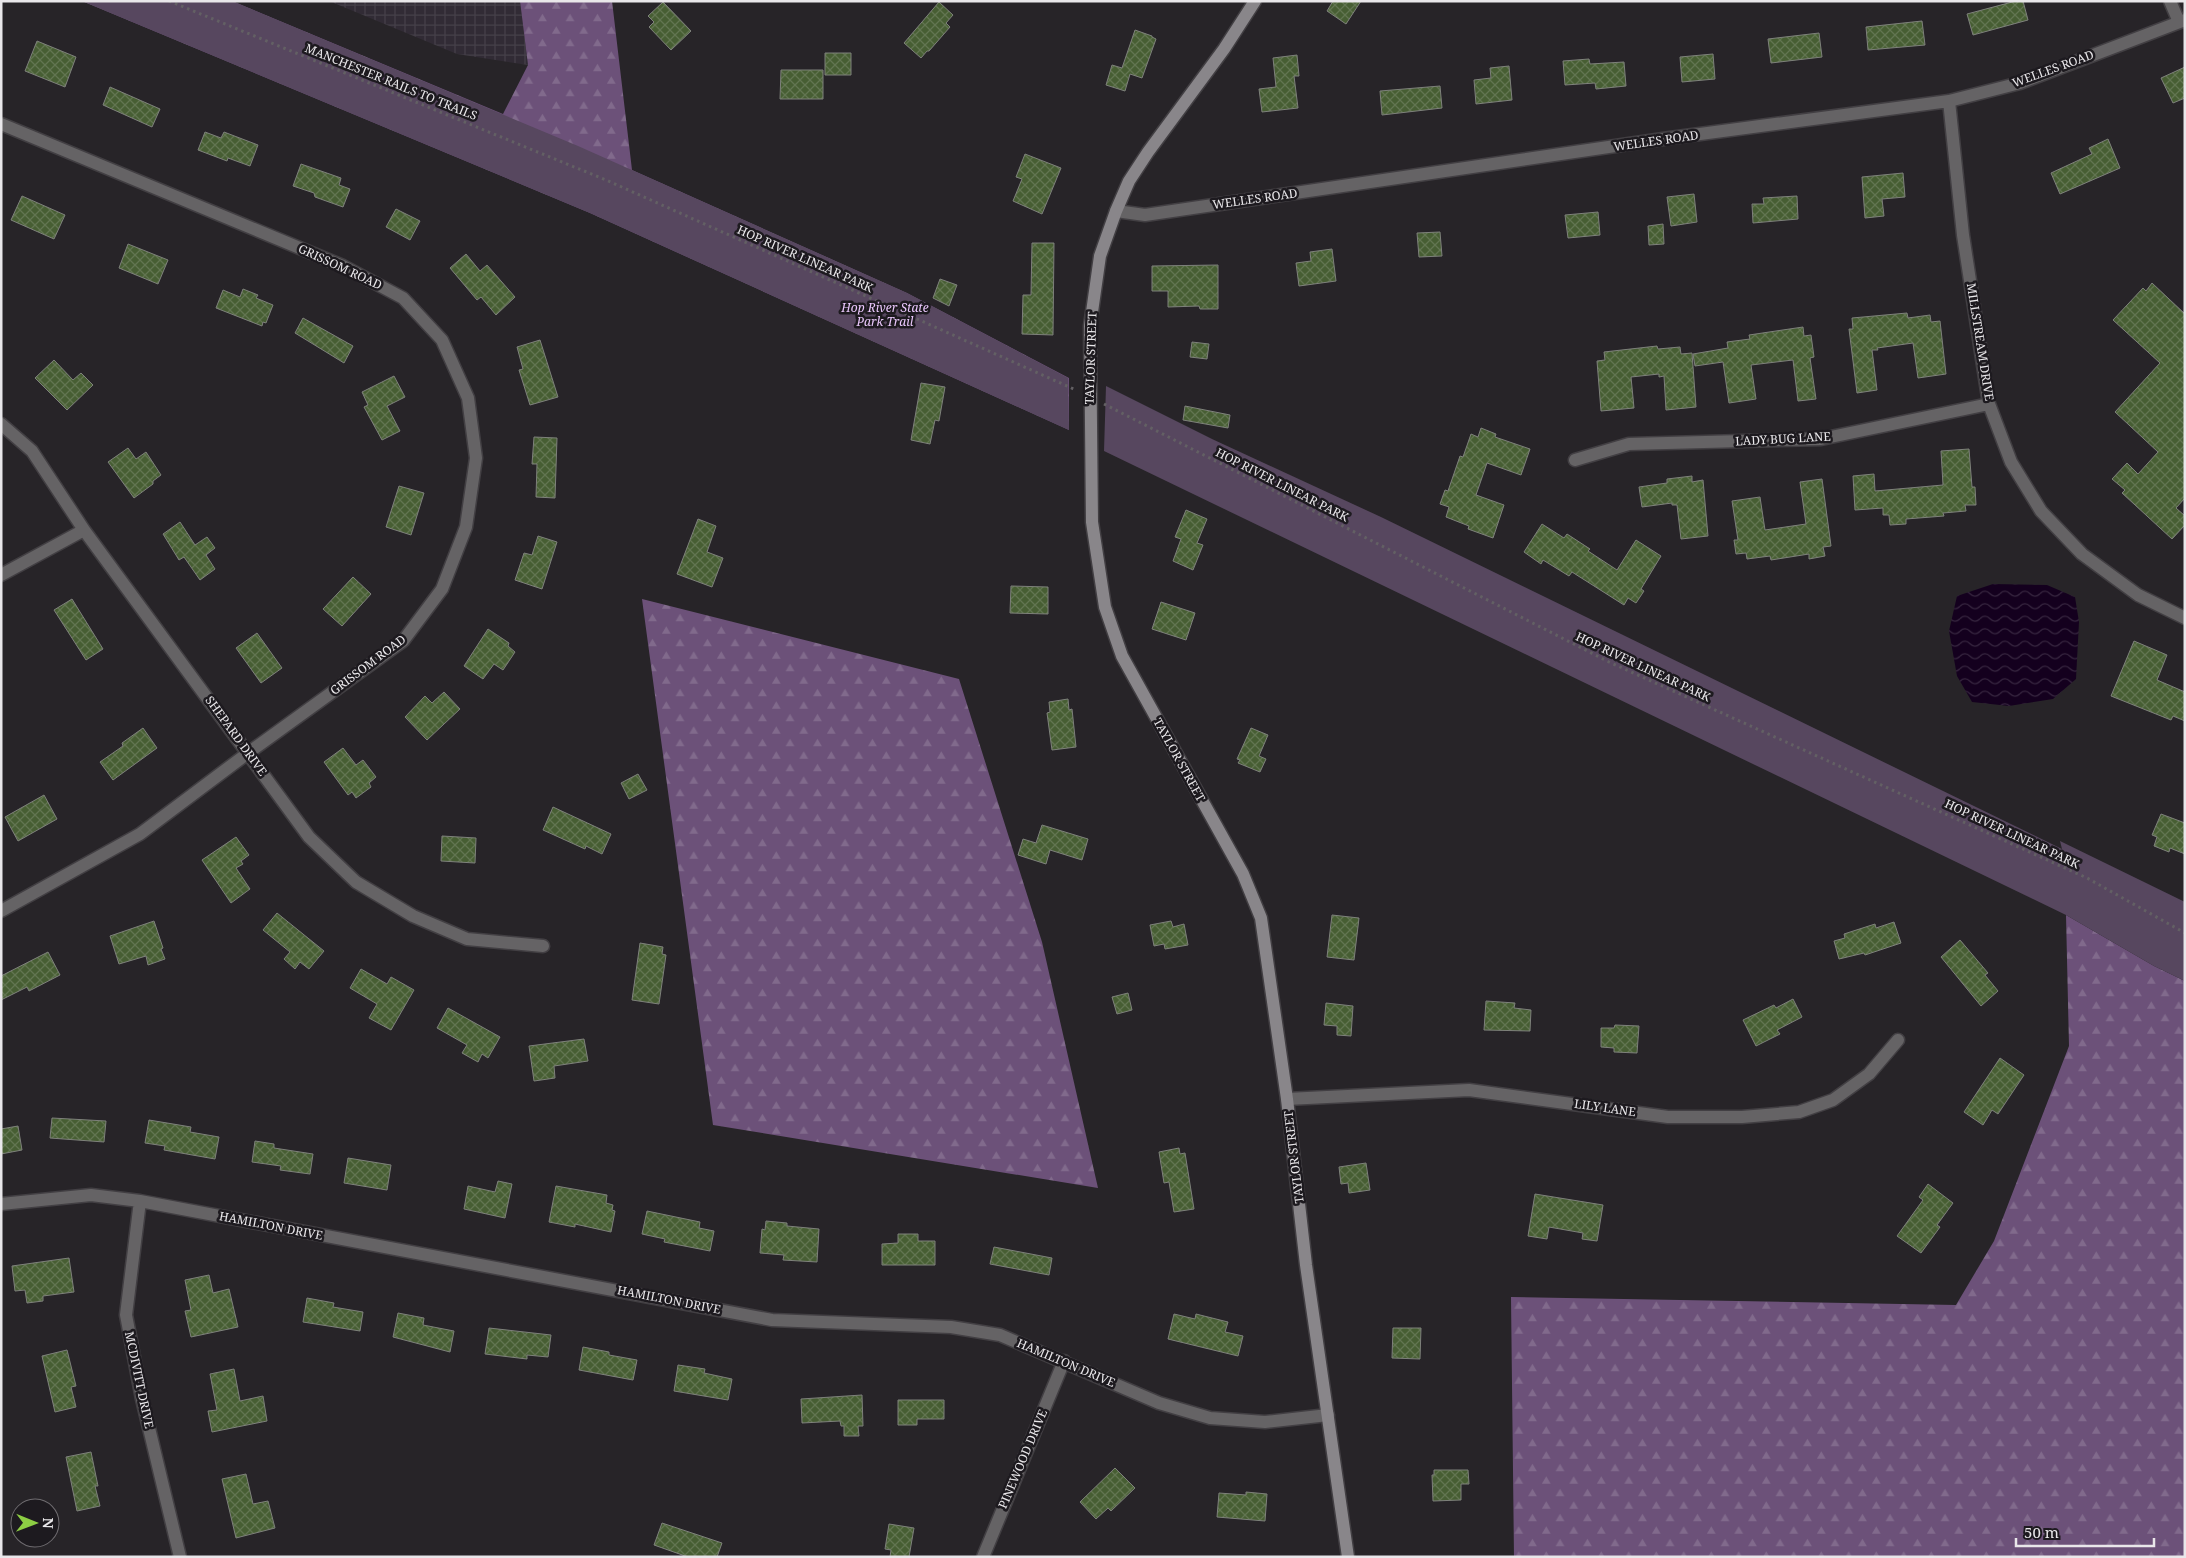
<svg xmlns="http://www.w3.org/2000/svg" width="2186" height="1558" viewBox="0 0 2186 1558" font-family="'Noto Serif',serif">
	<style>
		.industrial { fill: url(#industrial-grid) }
		.forest { fill: url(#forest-firs) }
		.park { fill: #57475f }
		.water { fill: url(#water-waves) }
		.building { fill: url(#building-cross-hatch); stroke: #7e817b }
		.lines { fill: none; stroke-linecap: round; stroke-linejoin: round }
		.street-casing { stroke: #423f43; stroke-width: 15 }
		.secondary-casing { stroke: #423f43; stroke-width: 15 }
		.path { stroke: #636064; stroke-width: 3; stroke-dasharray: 2.5 4; stroke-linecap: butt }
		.street { stroke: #656365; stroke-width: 12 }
		.secondary { stroke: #89868a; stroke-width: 12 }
		.labels { text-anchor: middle; stroke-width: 5; stroke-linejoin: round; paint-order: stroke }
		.street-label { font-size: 12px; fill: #e9e7ea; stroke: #1d1a1f }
		.park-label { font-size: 12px; font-style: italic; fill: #ebc8fd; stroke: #1d1a1f }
	</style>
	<defs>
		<pattern id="industrial-grid" width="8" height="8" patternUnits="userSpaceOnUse" patternTransform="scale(1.25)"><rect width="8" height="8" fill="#312b35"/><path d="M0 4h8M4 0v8" fill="none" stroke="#454049"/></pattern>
		<pattern id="forest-firs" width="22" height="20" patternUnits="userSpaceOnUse" patternTransform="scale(1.25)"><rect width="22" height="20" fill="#6c5179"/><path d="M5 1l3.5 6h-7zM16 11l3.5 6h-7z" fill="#816a8c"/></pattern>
		<pattern id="water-waves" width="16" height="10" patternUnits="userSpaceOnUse" patternTransform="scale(1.25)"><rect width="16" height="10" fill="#14001e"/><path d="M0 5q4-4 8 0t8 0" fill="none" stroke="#36253f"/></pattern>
		<pattern id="building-cross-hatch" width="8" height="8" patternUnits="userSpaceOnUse" patternTransform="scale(1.25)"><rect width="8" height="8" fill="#475e33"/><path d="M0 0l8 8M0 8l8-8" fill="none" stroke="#627551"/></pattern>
	</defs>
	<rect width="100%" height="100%" fill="#272428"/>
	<path class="industrial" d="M329,1H520L528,65L457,54Z"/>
	<path class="forest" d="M82,1H232L503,114L528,65L520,1H612L632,170L907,293L1069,378V430L590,213Z
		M642,599L959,679L1042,942L1098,1188L713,1125Z
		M2066,915L2154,966L2185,981V1557H1514L1511,1297L1956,1305L1994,1241L2069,1046Z"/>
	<path class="park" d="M82,1H232L578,146L907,293L1068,378L1069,430L590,213Z
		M1106,386L1212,439L1381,517L2062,849L2060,841L2185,902V981L2154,966L2066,915L1104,451Z"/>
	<path class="water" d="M1993,584L2047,585L2075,597L2079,622L2076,679L2053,699L2009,706L1972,702L1957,676L1949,631L1957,596Z"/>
	<path class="building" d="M1333,1H1361L1346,24L1327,11Z
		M2016,1H2023L2028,20L1973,35L1967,14Z
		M663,2L691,31L671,50L649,27L654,22L648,16Z
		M939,2L953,15L946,23L950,27L929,51H927L921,58L904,43Z
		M1922,21L1925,45L1868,50L1866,27Z
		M1135,30L1152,36V37L1156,39L1142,78L1130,74L1125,91L1106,85L1112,65L1122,68Z
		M1819,33L1822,57L1771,63L1768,39Z
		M37,41L76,57L65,87L25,71Z
		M825,53H851V75H825Z
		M1713,54L1715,79L1682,82L1680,57Z
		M1297,55L1299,76H1294L1298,108L1262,112L1259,89L1276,87L1273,58Z
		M1589,59L1590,64L1624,62L1626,86L1596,89L1595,83L1565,85L1563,61Z
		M1509,66L1512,100L1476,104L1474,80L1491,78L1490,68Z
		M2185,67V98L2173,103L2161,78Z
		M781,70H823V99H780Z
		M1440,86L1442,108L1382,115L1380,91Z
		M110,87L160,109L152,127L103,105Z
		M205,132L221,138L224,132L258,145L250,166L228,158L227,161L198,150Z
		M2108,139L2120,168L2060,194L2051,173L2092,154L2089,148Z
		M1025,154L1061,168L1042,214L1013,201L1022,179L1016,177Z
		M301,164L341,178L339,185L350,189L343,207L315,197L314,193L293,186Z
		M1903,173L1905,197L1882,199L1884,216L1865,218L1862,177Z
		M1694,194L1697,222L1671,226L1667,197Z
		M22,196L65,215L54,239L11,220Z
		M1797,196L1798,219L1753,223L1752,204H1764L1763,198Z
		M396,209L420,221L410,240L386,227Z
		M1598,212L1600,235L1568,238L1565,215Z
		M1663,224L1664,244L1649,245L1648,226Z
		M1440,232L1442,256L1419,257L1417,233Z
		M1032,243H1054L1053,335L1022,334L1023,295H1031Z
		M128,244L168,260L158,284L119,268Z
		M1332,249L1336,281L1299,286L1296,263L1311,261L1310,252Z
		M466,254L480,271L487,265L515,297L496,315L481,297L477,300L450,268Z
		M1218,265V309H1200L1199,306L1168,307V291H1152V266Z
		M940,279L957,285L949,306L933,298Z
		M2152,283L2185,314V498L2176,508L2185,516V525L2172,539L2122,493L2125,490L2112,479L2127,463L2138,474L2158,452L2115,412L2160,363L2113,320L2143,288L2146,291Z
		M243,289L258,295L256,298L273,305L266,323L263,322L262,326L216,308L223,290L240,297Z
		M1907,313L1908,318L1930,315L1931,322L1940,321L1946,374L1918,378L1913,343L1877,348L1878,350H1872L1877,390L1857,393L1849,329H1853L1852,318Z
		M303,318L353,346L344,363L295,333Z
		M1803,327L1804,336L1811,335L1814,357L1810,358L1816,399L1798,401L1793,360L1751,365L1756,399L1729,403L1723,362L1695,366L1693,354L1728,348L1727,342L1750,339L1749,335Z
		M540,340L558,397L530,405L519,370L523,369L517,347Z
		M1192,342L1209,344L1207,359L1190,357Z
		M1657,346L1658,349L1680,347L1681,354L1692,353L1696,407L1666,410L1664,376L1659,377V374L1631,377L1634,408L1601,411L1597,361L1605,360L1604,352Z
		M54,360L73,380L81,373L93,385L67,410L35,378Z
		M394,376L405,397L387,406L400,431L382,440L364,407L368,405L362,392Z
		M921,383L945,387L939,421L935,420L930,444L911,440Z
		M1185,406L1230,415L1228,428L1183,420Z
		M1481,428L1496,434L1495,437L1530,449L1521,475L1487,463L1476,495L1504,505L1493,538L1468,529L1469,526L1446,517L1449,507L1440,504L1445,490L1448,491L1460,456L1463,457L1471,434L1478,437Z
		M534,437L557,438L555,498L536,497L537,464H532Z
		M128,448L136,459L146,452L161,475L153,481V484L134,498L108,462Z
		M1969,449L1972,487H1975L1976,505H1965L1966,511L1943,513L1944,516L1906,519V524L1890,525L1889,515H1883V508L1855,510L1853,476L1874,474L1875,491L1943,485L1941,451Z
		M1692,476V482L1703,480L1708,536L1681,539L1677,505H1672V503L1642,507L1639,487L1667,483V479Z
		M1822,479L1831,546L1823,547L1825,556L1809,559V554L1771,560L1770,556L1747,559L1746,553L1736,554L1734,540H1738L1732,501L1760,497L1765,530L1806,524L1800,482Z
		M399,486L424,493L411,535L386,527Z
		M1186,510L1207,519L1197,543L1203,545L1193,570L1173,561L1181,539L1175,537Z
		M698,519L716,526L707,552L723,558L712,587L677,574Z
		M180,522L195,545L207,537L215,548L206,555L215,569L200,580L184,557L179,560L163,534Z
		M1542,524L1564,538L1567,534L1590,549L1588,551L1617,570L1636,540L1661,556L1641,589L1644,591L1636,603L1628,598L1624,605L1572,572L1569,576L1543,560L1541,564L1524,552Z
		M538,536L557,542L542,589L515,580L524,553L532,555Z
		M353,577L371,594L342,626L323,609Z
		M1011,586L1048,587V614L1010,613Z
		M72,599L103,649L86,660L54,610Z
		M1161,602L1195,613L1186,640L1152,629Z
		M488,629L509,643L508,646L515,652L503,670L494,664L483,679L464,666Z
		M257,633L282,668L261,683L236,648Z
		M2134,641L2167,655L2157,680L2185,692V721L2173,716L2171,720L2111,696Z
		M444,692L460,709L427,740L405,717L425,696L432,703Z
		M1068,699L1069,710L1072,709L1076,747L1052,750L1047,713L1050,712L1049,702Z
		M143,728L157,748L113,780L100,762L123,746L122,743Z
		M1251,728L1268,735L1259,756L1266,759L1260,772L1238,763L1240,760L1237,759Z
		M343,748L356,765L363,760L376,777L369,783L371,787L356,798L352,792L348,795L324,762Z
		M638,774L647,790L629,799L621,783Z
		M44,795L57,819L18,841L5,817Z
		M553,807L611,834L602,854L586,846L585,849L543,830Z
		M2161,814L2185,823V854L2170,848L2169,852L2154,846L2157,837L2152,835Z
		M1042,825L1088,839L1082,860L1050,850L1046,864L1018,855L1023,839L1036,843Z
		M442,836L476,838L475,863L441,861Z
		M236,837L249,855L241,861L243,864L236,868L250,889L231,903L202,860Z
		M277,913L324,951L309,969L300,962L295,969L284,959L290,952L263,930Z
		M1332,915L1359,918L1354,960L1327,957Z
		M154,921L163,948L161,949L165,959L148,965L146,956L119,964L110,936Z
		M1171,921L1173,927L1184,924L1188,945L1165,949L1164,944L1154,946L1150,925Z
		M1894,922L1901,943L1865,955L1864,953L1839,959L1834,941L1845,938L1844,934L1875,924L1876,928Z
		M1960,940L1988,973L1985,975L1998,991L1981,1006L1941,957Z
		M640,943L663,947L662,954L666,955L659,1004L632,1000Z
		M48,952L60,975L29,991L27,987L1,1000V976Z
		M361,969L387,984L391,977L414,990L391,1030L369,1018L377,1004L350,988Z
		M1128,993L1132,1010L1117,1014L1112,997Z
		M1793,999L1802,1017L1777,1030L1780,1034L1756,1046L1743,1020L1774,1005L1776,1008Z
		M1486,1001L1515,1003L1514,1008L1531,1010L1530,1031L1484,1030Z
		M1326,1003L1353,1006L1351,1036L1337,1035V1026L1324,1025Z
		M448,1008L500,1037L488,1058L482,1054L478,1062L462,1053L467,1045L437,1028Z
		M1615,1025L1639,1026L1637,1053L1614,1052V1048L1601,1047V1028H1614Z
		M584,1039L588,1061L554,1066L555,1078L534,1081L529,1046Z
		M2000,1058L2024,1075L1998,1114L1992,1110L1983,1125L1964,1112Z
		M52,1118L106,1121L104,1142L50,1138Z
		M149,1120L191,1127L190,1132L219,1137L215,1159L164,1150L165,1146L145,1143Z
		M18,1126L22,1150L1,1154V1129Z
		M255,1141L274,1144V1148L313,1154L310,1174L280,1170L281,1166L252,1162Z
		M1179,1148L1180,1154L1185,1153L1194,1209L1174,1212L1169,1182L1164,1183L1159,1152Z
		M348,1158L391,1165L387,1190L344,1183Z
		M1366,1163L1370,1190L1349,1193L1348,1183L1341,1184L1339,1167Z
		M498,1181L512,1184L505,1218L464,1209L468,1186L495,1192Z
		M1928,1184L1953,1203L1937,1225L1940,1227L1921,1253L1897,1236L1923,1200L1919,1197Z
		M556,1186L607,1195L606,1203L613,1205L612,1210L615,1211L611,1232L575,1224V1227L549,1222Z
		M1535,1194L1603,1205L1597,1241L1582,1239L1583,1233L1549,1227L1547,1239L1528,1236Z
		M647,1211L700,1222L699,1228L714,1231L710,1251L664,1242L665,1239L642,1234Z
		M766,1221L787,1223V1226L819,1229L817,1262L783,1260L784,1255L760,1253L762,1229L765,1230Z
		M898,1234H918V1241H935V1265H882V1244L898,1243Z
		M994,1247L1052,1258L1049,1275L990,1264Z
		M69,1258L74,1292L43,1296V1301L27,1303L25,1290L15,1291L12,1266Z
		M209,1275L213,1293L229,1289L238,1327L191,1337L185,1311L191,1310L185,1280Z
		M307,1298L334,1303L333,1307L363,1312L360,1331L303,1322Z
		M398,1313L424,1318L423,1325L454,1331L450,1352L393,1337Z
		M1174,1314L1195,1319L1196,1314L1228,1322L1225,1332L1243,1336L1238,1356L1168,1339Z
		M489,1328L551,1335L548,1357L527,1355V1359L485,1354Z
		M1393,1328H1421L1420,1359L1392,1358Z
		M583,1347L609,1352V1355L637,1360L633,1380L579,1370Z
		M67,1350L76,1386L71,1387L76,1407L55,1412L42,1356Z
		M678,1365L705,1369L704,1373L732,1379L728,1400L674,1391Z
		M234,1369L240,1401L263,1396L267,1421L212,1432L208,1411L217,1410L210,1374Z
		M862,1395L863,1426H858L859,1436H844V1426H841L840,1421L802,1423L801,1399Z
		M898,1400H944V1419H917V1425H898Z
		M91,1452L98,1486H95L100,1506L77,1511L66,1457Z
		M1115,1468L1135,1488L1111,1511L1108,1508L1096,1519L1080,1502Z
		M1434,1470H1468L1469,1484H1461V1500L1433,1501L1432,1475H1434Z
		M246,1474L253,1504L268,1501L275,1528L236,1538L222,1479Z
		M1246,1492L1267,1494L1265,1521L1217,1517L1219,1493L1246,1495Z
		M662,1523L722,1543L717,1557H688L654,1545Z
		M889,1524L914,1528L909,1557H890L891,1550L885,1549Z"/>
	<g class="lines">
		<g class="street-casing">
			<path id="street" d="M2170,1L2179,22
				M1949,101L1963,235L1989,404L2011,462L2041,511L2082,554L2138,595L2185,618
				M1,124L343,266L403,298L442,340L468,398L476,458L466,527L442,589L403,641L248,753L140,834L1,911
				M1116,211L1145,215L1670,138L1949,101L2020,83L2185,20
				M1,424L32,451L84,530L309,837L356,882L413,916L467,939L543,946
				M1575,460L1629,444L1821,439L1989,404
				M1,575L84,530
				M1287,1099L1469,1090L1668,1117H1742L1799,1112L1833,1100L1869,1074L1898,1040
				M140,1201L126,1315L142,1399L180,1557
				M1,1204L91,1195L140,1201L772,1320L951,1327L1000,1335L1159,1403L1210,1418L1265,1422L1328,1415
				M983,1557L1064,1361"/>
		</g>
		<g class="secondary-casing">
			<path id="secondary" d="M1255,1L1224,49L1148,152L1129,181L1116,211L1100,256L1090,326L1092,522L1105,607L1122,656L1243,874L1261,918L1287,1099L1306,1265L1348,1557"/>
		</g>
		<path class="path" d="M169,1L606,180L1076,390
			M1104,404L1609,662L2087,878L2185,933"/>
		<use href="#street" class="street"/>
		<use href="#secondary" class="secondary"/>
	</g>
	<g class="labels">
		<g class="street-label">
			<text transform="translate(2053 69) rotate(-20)" y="4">WELLES ROAD</text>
			<text transform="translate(391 82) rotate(22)" y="4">MANCHESTER RAILS TO TRAILS</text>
			<text transform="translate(1656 141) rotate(-8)" y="4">WELLES ROAD</text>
			<text transform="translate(1255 199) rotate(-8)" y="4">WELLES ROAD</text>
			<text transform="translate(805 259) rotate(24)" y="4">HOP RIVER LINEAR PARK</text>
			<text transform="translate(340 267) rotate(25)" y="4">GRISSOM ROAD</text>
			<text transform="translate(1980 342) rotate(81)" y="4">MILLSTREAM DRIVE</text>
			<text transform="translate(1091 358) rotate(-88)" y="4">TAYLOR STREET</text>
			<text transform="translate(1783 439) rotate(-3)" y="4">LADY BUG LANE</text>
			<text transform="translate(1282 485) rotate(27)" y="4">HOP RIVER LINEAR PARK</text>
			<text transform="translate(368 665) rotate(-37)" y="4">GRISSOM ROAD</text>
			<text transform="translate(1643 667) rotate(25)" y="4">HOP RIVER LINEAR PARK</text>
			<text transform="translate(236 736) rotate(54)" y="4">SHEPARD DRIVE</text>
			<text transform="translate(1179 760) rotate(61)" y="4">TAYLOR STREET</text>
			<text transform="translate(2012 834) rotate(25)" y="4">HOP RIVER LINEAR PARK</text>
			<text transform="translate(1605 1108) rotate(8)" y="4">LILY LANE</text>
			<text transform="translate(1294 1157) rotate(-97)" y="4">TAYLOR STREET</text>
			<text transform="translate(271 1226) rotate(11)" y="4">HAMILTON DRIVE</text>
			<text transform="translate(669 1300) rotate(11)" y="4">HAMILTON DRIVE</text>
			<text transform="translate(1066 1363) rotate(23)" y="4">HAMILTON DRIVE</text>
			<text transform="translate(139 1380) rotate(78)" y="4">MCDIVITT DRIVE</text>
			<text transform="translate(1023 1459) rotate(-67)" y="4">PINEWOOD DRIVE</text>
		</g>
		<g class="park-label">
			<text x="885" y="312">Hop River State<tspan x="885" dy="14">Park Trail</tspan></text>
		</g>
	</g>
	<rect width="2186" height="1558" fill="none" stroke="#e9e7ea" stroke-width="5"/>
	<g transform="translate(35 1523) rotate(91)"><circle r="24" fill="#1d1a1f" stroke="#6f6c70"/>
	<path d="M0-4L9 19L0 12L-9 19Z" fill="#8dce44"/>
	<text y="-8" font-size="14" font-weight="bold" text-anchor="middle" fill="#e9e7ea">N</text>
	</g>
	<path d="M2016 1538v8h138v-8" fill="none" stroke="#e9e7ea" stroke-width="2.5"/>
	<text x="2024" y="1538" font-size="15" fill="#e9e7ea" stroke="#1d1a1f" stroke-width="4" paint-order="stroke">50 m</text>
</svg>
